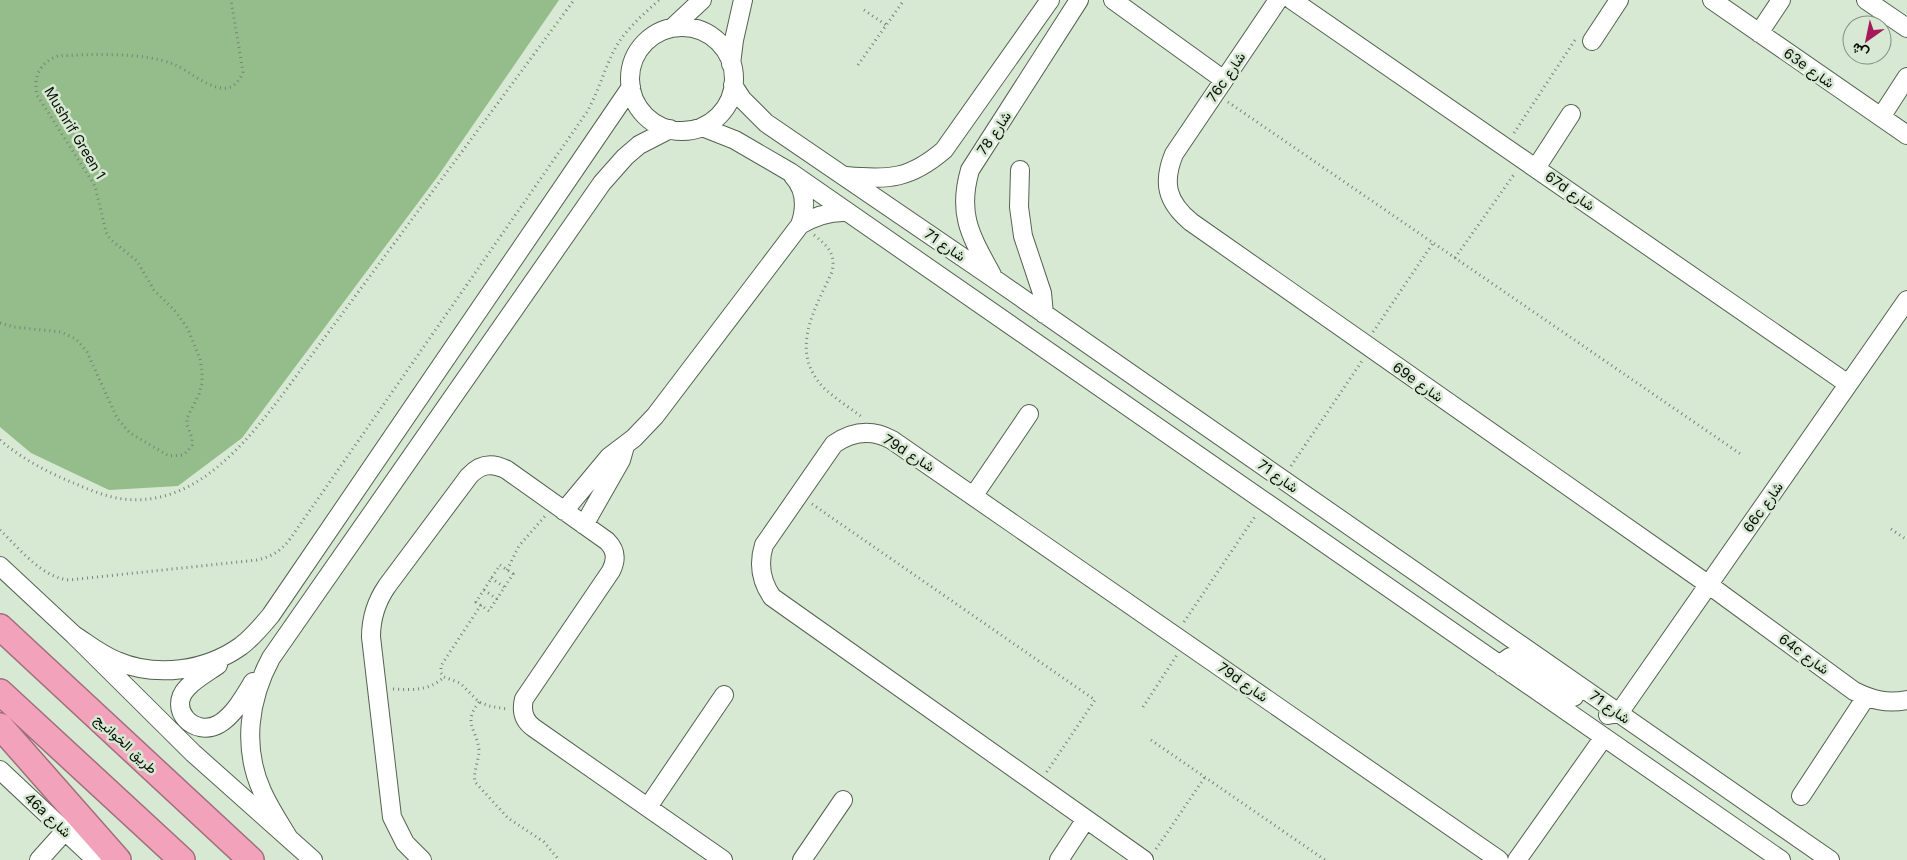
<svg xmlns="http://www.w3.org/2000/svg" width="1907" height="860" viewBox="0 0 1907 860" font-family="Inter,Vazirmatn,sans-serif">
	<style>
		.forest { fill: #94bd8b }
		.lines { fill: none; stroke-linecap: round; stroke-linejoin: round }
		.minor-casing { stroke: #536350; stroke-width: 20 }
		.highway-casing { stroke: #a16e7d; stroke-width: 28 }
		.path { stroke: #788576; stroke-width: 3; stroke-dasharray: 1 4; stroke-linecap: butt }
		.minor { stroke: #fff; stroke-width: 18 }
		.highway { stroke: #f3a2bc; stroke-width: 25 }
		.labels { text-anchor: middle; stroke-width: 5; stroke-linejoin: round; paint-order: stroke }
		.street-label { font-size: 14px; fill: #080e07; stroke: #d7e9d3 }
	</style>
	<rect width="100%" height="100%" fill="#d7e9d3"/>
	<path class="forest" d="M0,0H559L438,176L242,438L178,486L109,490L31,453L0,427Z"/>
	<g class="lines">
		<g class="minor-casing">
			<path id="minor" d="M1113,0L1224,80
				M1278,0L1174,154C1162,183 1167,202 1191,222L1709,585L1854,691C1872,700 1887,704 1907,700
				M1292,0L1848,384
				M1712,0L1907,135
				M1866,0L1907,28
				M630 79a52 52 0 1 1 104 0a52 52 0 1 1-104 0Z
				M672,28L702,0
				M1759,33L1781,0
				M1592,41L1619,0
				M731,64L734,40L743,0
				M733,85L742,99L766,123L993,278L1830,860
				M1881,117L1907,77
				M702,127L735,140L790,172L1781,860
				M1536,168L1571,114
				M1020,170L1019,207L1023,236L1042,293L1044,314
				M846,176C890,180 910,179 944,150L1050,0
				M800,225C815,216 829,211 847,212
				M992,275C971,236 957,215 970,170L1079,0
				M974,495L1029,414
				M564,511L609,457L634,438L655,416L800,225C806,208 806,190 793,176
				M584,525L621,460L625,446
				M0,566L74,635L193,753L313,860
				M74,635C88,644 101,655 117,661C157,678 206,671 241,646C253,637 262,626 271,615L631,87
				M218,665C208,672 195,679 187,688C167,709 194,738 219,724C234,715 244,697 253,682
				M1502,667L1503,662L1510,657L1519,659L1574,697
				M1608,715L1619,713L1907,300
				M0,770L96,860
				M1801,796L1866,697
				M648,807L724,695
				M288,837C279,822 269,807 262,791C242,747 249,699 271,658L602,183L625,157L639,145L670,129
				M39,860L65,831
				M422,860L405,843L392,817L371,637C371,617 376,602 387,586L469,476C480,464 492,462 507,470L607,541C616,550 617,559 611,571L524,699C521,711 524,721 534,728L723,860
				M802,860L843,800
				M1059,860L1086,819
				M1144,860L772,597C761,581 758,564 764,545L834,444C853,431 872,429 892,440L1499,860
				M1517,860L1604,737"/>
		</g>
		<g class="highway-casing">
			<path id="highway" d="M0,627L251,860
				M0,692L182,860
				M0,726L118,860"/>
		</g>
		<path class="path" d="M864,10L886,25
			M858,65L904,0
			M1228,102L1742,455
			M1514,133L1575,40
			M814,235C828,246 836,254 832,272C814,311 788,352 825,389C836,399 850,408 862,417
			M1455,258L1515,173
			M0,323L14,327L61,332L76,339L87,352L117,418L130,433L169,456L183,455L188,451L192,445V438L187,425V418L199,394L202,383V371L200,359L188,329L176,312L154,290L137,261L110,239L106,232L95,186L37,95C33,77 40,62 58,56C89,54 144,52 173,64C188,70 205,86 221,88C232,90 239,82 243,72L231,0
			M1373,332L1433,243
			M0,440C22,459 49,473 76,484C90,490 107,497 123,499C191,507 239,451 277,402L574,0
			M1291,466L1362,361
			M812,504L1095,700L1046,773
			M1891,529L1907,540
			M0,530C20,549 41,577 69,580L257,560C271,557 281,551 290,539L587,112C599,91 605,66 617,45C628,27 644,14 659,0
			M500,565L513,574L489,611L476,602Z
			M507,570L519,546L545,516
			M491,578L504,587
			M484,590L497,599
			M481,605L444,661L441,666V673L444,677L460,683L479,702L489,706L507,709
			M1184,622L1256,515
			M393,689C413,690 429,691 444,677
			M479,702C462,724 477,729 479,750C479,761 473,771 475,782L508,818L544,842L559,860
			M1143,707L1177,655
			M1151,740L1325,860
			M1156,849L1205,777"/>
		<use href="#minor" class="minor"/>
		<use href="#highway" class="highway"/>
	</g>
	<g class="labels">
		<g class="street-label">
			<text transform="translate(1809 68) rotate(35)" y="5">63e شارع</text>
			<text transform="translate(1226 77) rotate(-56)" y="5">76c شارع</text>
			<text transform="translate(75 133) rotate(59)" y="5">Mushrif Green 1</text>
			<text transform="translate(994 133) rotate(-56)" y="5">شارع 78</text>
			<text transform="translate(1570 191) rotate(35)" y="5">67d شارع</text>
			<text transform="translate(945 245) rotate(34)" y="5">شارع 71</text>
			<text transform="translate(1418 382) rotate(35)" y="5">69e شارع</text>
			<text transform="translate(909 453) rotate(32)" y="5">79d شارع</text>
			<text transform="translate(1278 476) rotate(35)" y="5">شارع 71</text>
			<text transform="translate(1763 507) rotate(-55)" y="5">66c شارع</text>
			<text transform="translate(1804 654) rotate(36)" y="5">64c شارع</text>
			<text transform="translate(1243 682) rotate(35)" y="5">79d شارع</text>
			<text transform="translate(1610 707) rotate(35)" y="5">شارع 71</text>
			<text transform="translate(126 744) rotate(43)" y="5">طريق الخوانيج</text>
			<text transform="translate(48 815) rotate(43)" y="5">46a شارع</text>
		</g>
	</g>
	<g transform="translate(1867 40) rotate(213)"><circle r="24" fill="#d7e9d3" stroke="#849181"/>
	<path d="M0-4L9 19L0 12L-9 19Z" fill="#a61a5c"/>
	<text y="-8" font-size="14" font-weight="bold" text-anchor="middle" fill="#080e07">ش</text>
	</g>
</svg>
